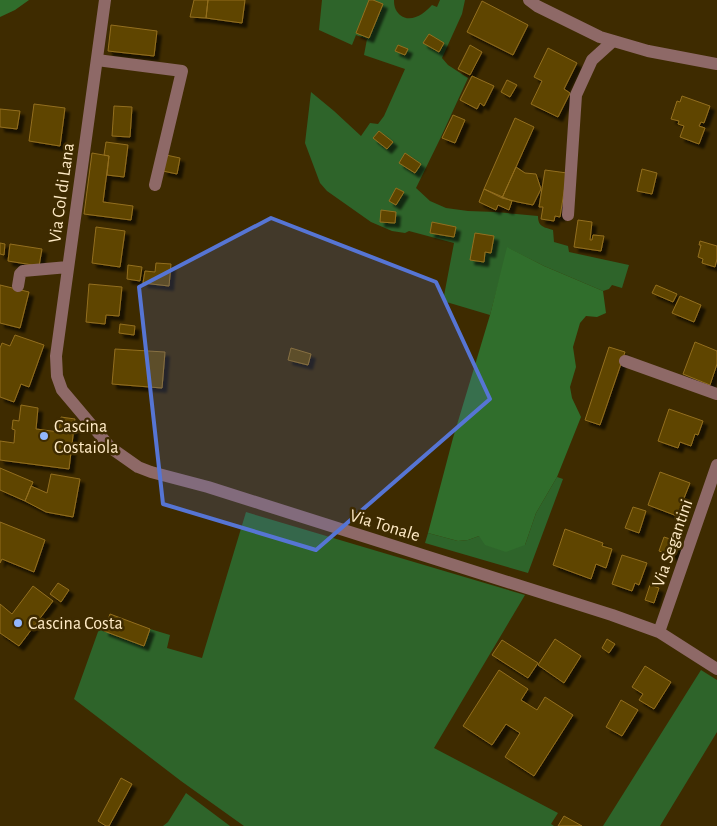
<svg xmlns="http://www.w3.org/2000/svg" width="717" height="826" viewBox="0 0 717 826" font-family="'Alegreya Sans',sans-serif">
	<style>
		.green { fill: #2e642a }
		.forest { fill: #306e2c }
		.building { fill: #5f4400; stroke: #936f1f; filter: url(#shadow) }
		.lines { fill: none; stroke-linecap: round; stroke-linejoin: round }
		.minor { stroke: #8e6967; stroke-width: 12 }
		.marked { fill: #5675d4; fill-opacity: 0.2; stroke: #5675d4; stroke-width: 4; stroke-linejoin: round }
		.poi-dot { fill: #92b7fd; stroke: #3e2b00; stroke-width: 2 }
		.labels { text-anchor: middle; stroke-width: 5; stroke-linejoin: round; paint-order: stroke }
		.street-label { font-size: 18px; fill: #ffebc6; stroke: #3e2b00 }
		.poi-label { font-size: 18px; fill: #ffebc6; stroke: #3e2b00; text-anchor: start }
	</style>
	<defs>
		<filter id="shadow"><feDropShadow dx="4.5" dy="4.5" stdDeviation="1" flood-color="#0009"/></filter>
	</defs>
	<rect width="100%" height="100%" fill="#3e2b00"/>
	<path class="green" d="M322,0H394C394,6 395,10 400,15C411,24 425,13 432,5L437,7L440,0H465L462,14L442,58L448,65L468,78L440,139L416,188L430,201L446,208L468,211L496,212L538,216C538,227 544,227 553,230L554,242L568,246L569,252L629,265L622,288L612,285L609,289L603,291L544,266L508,248L490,315L443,301L454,243L409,231L405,233L392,231L371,222L327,191L320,183L305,143L311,92L334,111L361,136L370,123L378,124L384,116L405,69L364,55L367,39L356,35L352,45L319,30Z
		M557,477L563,479L528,573L425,543L428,533L458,541L468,540L479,536L525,545L536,513Z
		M246,512L525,595L434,748L558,813L551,824L554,826H244L181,781L74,699L99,629L144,645L150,629L170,635L167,648L202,658Z
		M701,670L717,680V732L660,826H603Z
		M186,793L230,826H163L168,822Z"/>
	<path class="forest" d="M0,0H29L15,10L0,17Z
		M507,247L544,266L603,291L606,313L597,317L586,316L580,323L573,347L576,367L570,387L572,398L581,417L557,477L536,513L525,545L506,552L485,545L479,536L468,540L458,541L428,533L453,438L490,315Z"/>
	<path class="building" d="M194,0H208L206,18L190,17Z
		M208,0H245L242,23L206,18Z
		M369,0H373L383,4L369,38L356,33Z
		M482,1L528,25L513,55L467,32Z
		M111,25L157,31L154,56L108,51Z
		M429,34L444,43L439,52L423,43Z
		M398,45L408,49L405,55L395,51Z
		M470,45L482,52L470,75L458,69Z
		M548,48L577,63L564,89L570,93L558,117L531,104L542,81L534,77Z
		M472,76L494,86L484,106L480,103L477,109L460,100Z
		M507,80L517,85L510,97L501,92Z
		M682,96L710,106L704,123L701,122L699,126L705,128L699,144L680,137L684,126L678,124L679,121L671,119L677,101L680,102Z
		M34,104L65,108L60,146L29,141Z
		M114,106L132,107L130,137L112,136Z
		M0,109L20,111L17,129L0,127Z
		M453,115L465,120L455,143L442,138Z
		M515,118L534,127L502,198L484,189Z
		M379,131L393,142L387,149L373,138Z
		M106,142L128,145L124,177L107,175L109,156L104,155Z
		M92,153L109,156L103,202L133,206L131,220L84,214Z
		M405,153L421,164L415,173L399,163Z
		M166,155L180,158L177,174L163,171Z
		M516,167L525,173L536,174L541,189L533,205L518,202L502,198Z
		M642,169L657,173L652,194L637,191Z
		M545,170L567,173L560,217L555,216L554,221L541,219L543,207H539Z
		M396,188L404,192L396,205L389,201Z
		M484,189L512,201L509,210L498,205L496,210L479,202Z
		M381,210L396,212L395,223L380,222Z
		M578,220L592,222L590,240H592L593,235L604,236L601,251L574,247Z
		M432,222L456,227L454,237L430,233Z
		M96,227L125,231L120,267L92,263Z
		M475,233L494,236L491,253L485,252L484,262L470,260Z
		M700,241L717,246V259L715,267L702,263L703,259L698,257L701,245H699Z
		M0,243L5,244L4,255L0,254Z
		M10,244L42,249L39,266L8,261Z
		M156,263L171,264L169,286L143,283L145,271L155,272Z
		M128,265L142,267L140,281L127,279Z
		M89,284L122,287L119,316L106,315L105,324L86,322Z
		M0,285L29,292L20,328L0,323Z
		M656,285L677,294L673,302L652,293Z
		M680,296L701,305L694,322L672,313Z
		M120,324L135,326L134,335L119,333Z
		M15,335L44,345L29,387L21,384L14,402L0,397V348L2,343L10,346Z
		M695,342L717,351V364L710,385L683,374Z
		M609,347L625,352L600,425L585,420Z
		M291,348L311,354L308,365L288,360Z
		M115,349L165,352L162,388L112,384Z
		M21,405L38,408L36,429L59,432L61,417L75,419L69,469L0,460V441L14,443L15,430L12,429L13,420L19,421Z
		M669,409L703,421L698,435L695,434L691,446L680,442L678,448L658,441Z
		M0,468L33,482L25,501L0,490Z
		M660,472L690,483L677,516L648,505Z
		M51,474L80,479L73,517L46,512L25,501L31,486L47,493Z
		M633,507L646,511L639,533L625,528Z
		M0,522L45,540L34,572L2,559L0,563Z
		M565,529L603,543L602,546L612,549L606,568L596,564L591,579L553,565Z
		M664,537L679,542L674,556L659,551Z
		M622,555L647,563L639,585L635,583L632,591L612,584Z
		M58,583L69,590L61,602L50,594Z
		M650,585L659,588L654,603L645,600Z
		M33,586L53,601L19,646L0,633V604L12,614Z
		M110,614L150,629L144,646L104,631Z
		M555,639L581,656L564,683L538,665Z
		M607,639L615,644L609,653L602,648Z
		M502,640L538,663L528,678L492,655Z
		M645,666L671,682L654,709L639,700L643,694L632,687Z
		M499,670L528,689L521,700L537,710L545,697L573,715L534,776L505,757L520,733L506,724L492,745L463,726Z
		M621,700L638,710L622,736L606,727Z
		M121,778L132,784L109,826H106L98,821Z
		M564,816L582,826H558Z"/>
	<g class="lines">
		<path class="minor" d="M105,0L56,356L57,376L62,390L111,448L138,467L151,472L208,487L612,615L659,632L717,669
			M529,0L537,6L600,37L648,51L717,64
			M97,60L182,71L155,185
			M568,215L576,95L592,60L613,41
			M18,286L20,274L23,271L68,267
			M625,361L717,394
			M659,632L717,465"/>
	</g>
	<path class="marked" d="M271,218L436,282L490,399L316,550L163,504L139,287Z"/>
	<g class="poi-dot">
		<circle cx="44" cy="436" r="5"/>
		<circle cx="18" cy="623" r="5"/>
	</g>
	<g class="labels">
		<g class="street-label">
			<text transform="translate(61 193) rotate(-82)" y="6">Via Col di Lana</text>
			<text transform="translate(385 525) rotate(17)" y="6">Via Tonale</text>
			<text transform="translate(672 543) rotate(-71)" y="6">Via Segantini</text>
		</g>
		<g class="poi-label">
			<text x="54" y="432">Cascina<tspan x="54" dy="21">Costaiola</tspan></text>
			<text x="28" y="629">Cascina Costa</text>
		</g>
	</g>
</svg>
